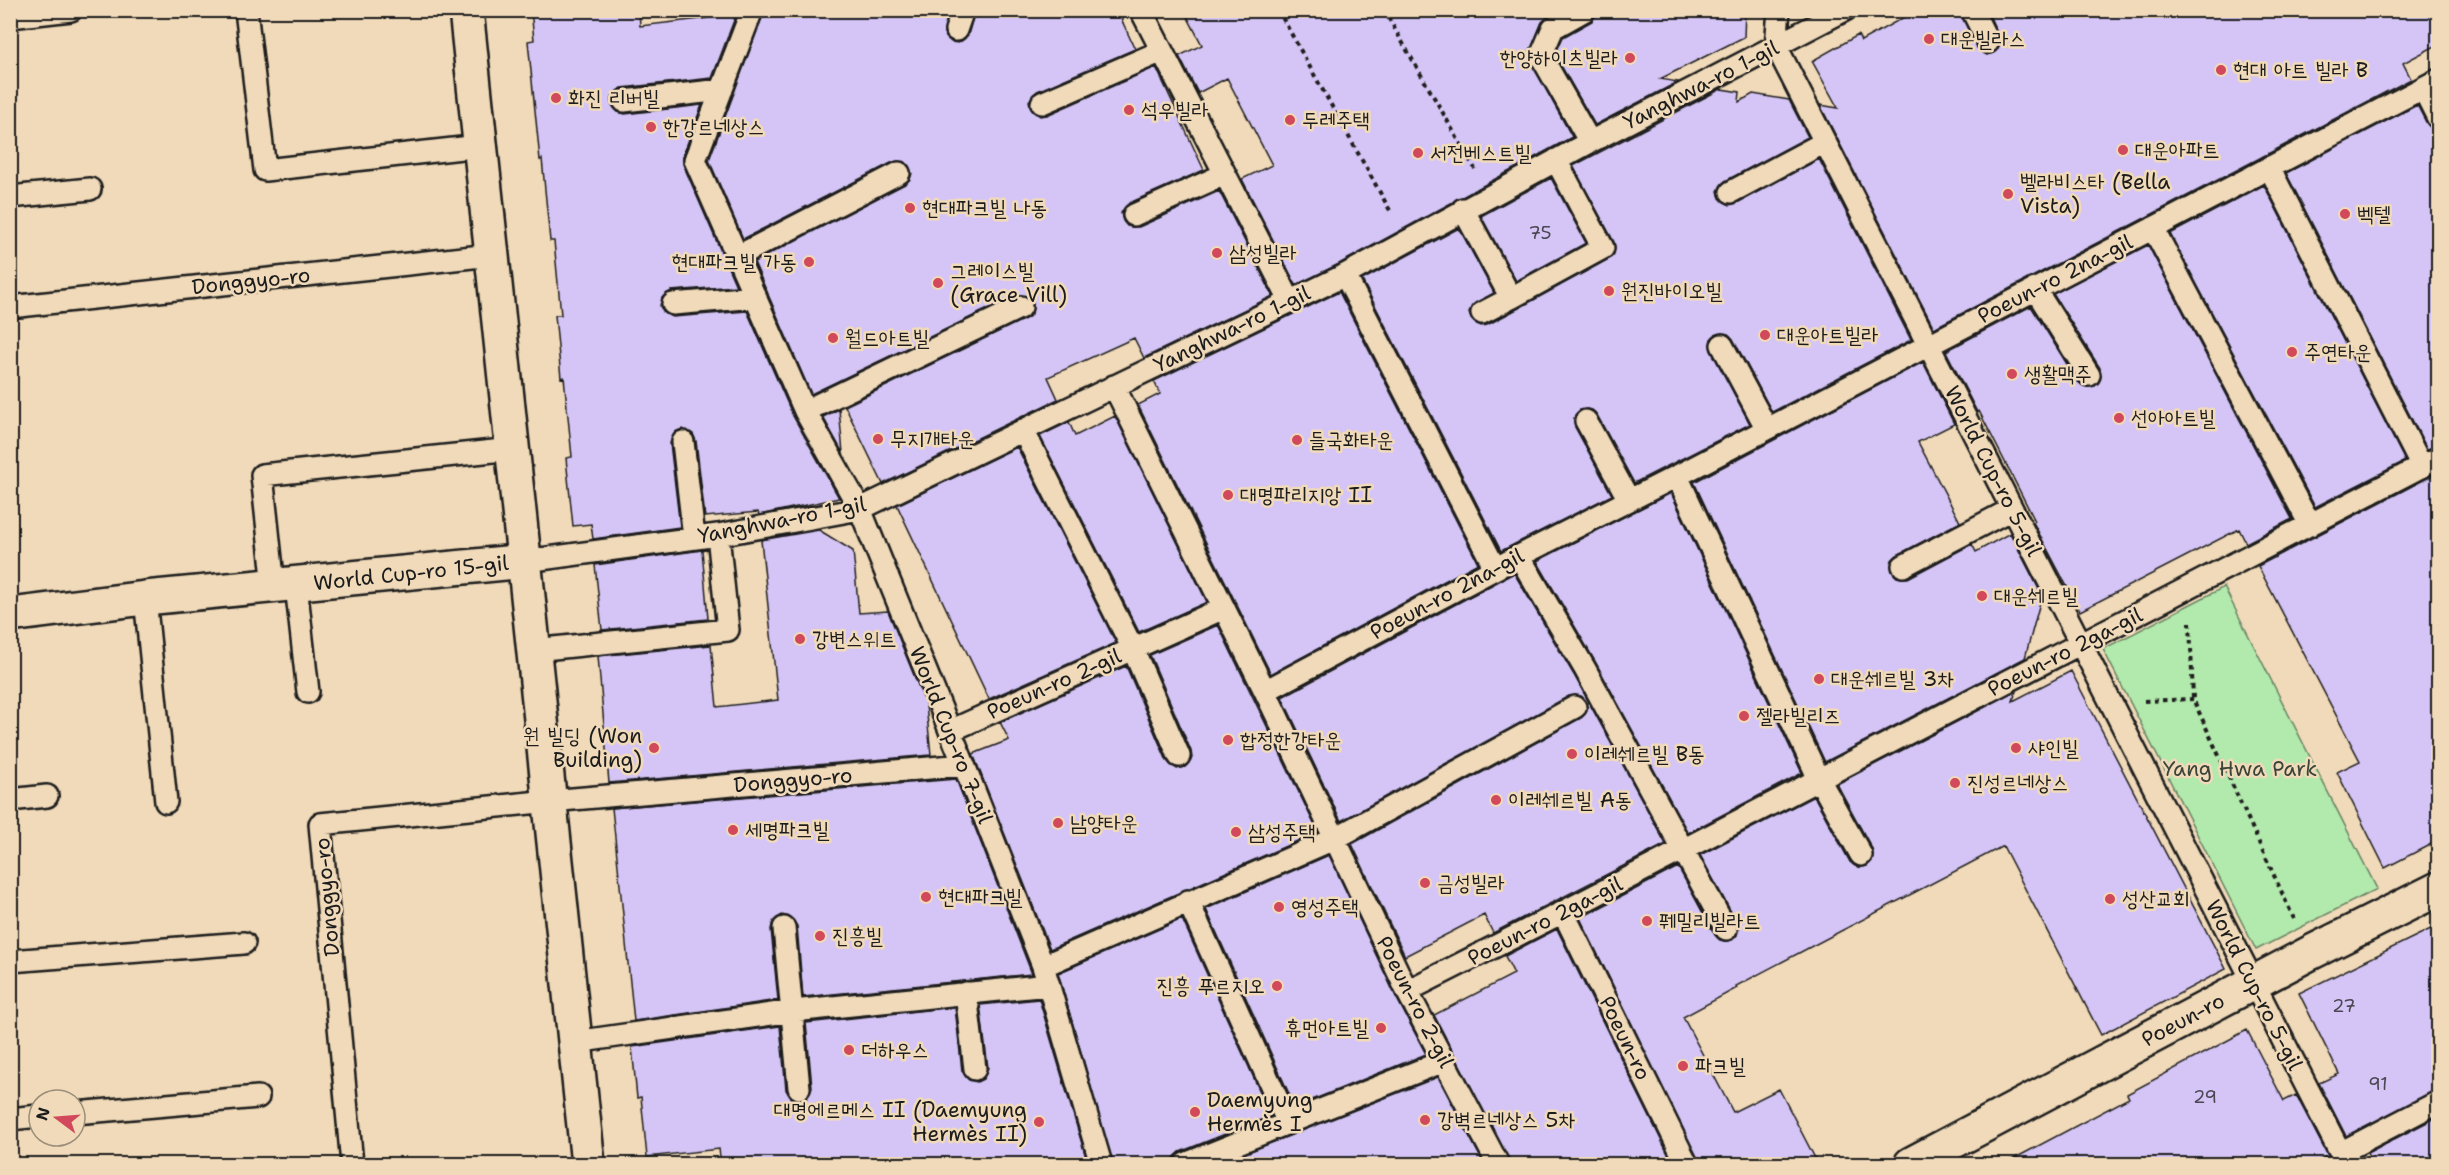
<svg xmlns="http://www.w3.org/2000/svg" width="2449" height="1175" viewBox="0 0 2449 1175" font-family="'Shantell Sans','Poor Story',sans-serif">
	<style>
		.green { fill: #b2e9ac; stroke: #678264; stroke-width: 1.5 }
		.building { fill: #d5c5f6; stroke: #1c1c1c; stroke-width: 1.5 }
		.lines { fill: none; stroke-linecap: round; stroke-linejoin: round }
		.service-casing { stroke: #1c1c1c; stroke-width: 26 }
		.minor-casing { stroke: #1c1c1c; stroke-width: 38 }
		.tertiary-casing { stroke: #1c1c1c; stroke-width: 38 }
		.path { stroke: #1c1c1c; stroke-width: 4; stroke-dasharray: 4.5 4.5; stroke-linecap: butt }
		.service { stroke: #f0dab9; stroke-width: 21 }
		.minor { stroke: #f0dab9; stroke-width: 33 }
		.tertiary { stroke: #f0dab9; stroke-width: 33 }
		.poi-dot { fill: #d1495b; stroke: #f0dab9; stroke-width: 2 }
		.labels { text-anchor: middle; stroke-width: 5; stroke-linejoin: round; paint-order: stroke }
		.number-label { font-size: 18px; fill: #4a4652 }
		.poi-label { font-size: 21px; fill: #1c1c1c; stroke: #f0dab9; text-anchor: start }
		.street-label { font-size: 21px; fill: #1c1c1c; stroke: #f0dab9 }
		.park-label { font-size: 21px; fill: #3a4539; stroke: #f0dab9 }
	</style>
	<rect width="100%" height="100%" fill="#f0dab9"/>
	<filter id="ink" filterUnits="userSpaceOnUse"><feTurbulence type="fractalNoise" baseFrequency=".0167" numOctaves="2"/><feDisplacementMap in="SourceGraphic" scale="12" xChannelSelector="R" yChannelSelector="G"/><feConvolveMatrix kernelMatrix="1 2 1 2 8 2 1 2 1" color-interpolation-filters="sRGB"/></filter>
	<g filter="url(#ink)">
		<path class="green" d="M2224,587L2377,889L2256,950L2103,649Z"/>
		<path class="building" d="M531,10H639L640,26L736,15L712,78L622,88L613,95L611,103L618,112L625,114L702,105L683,155V164L736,286L671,291L662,298L660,306L663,312L673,317L747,311L793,416L839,498L759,515L758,512L705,517L696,441L693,434L682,429L675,432L670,443L680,527L593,539L591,524L573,526L566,458L572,457L564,377L561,378L555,315H561L554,241H550L542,159L540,160L528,41L534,40Z
			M783,10H949L944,33L951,42L958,43L968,35L975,10H1117L1135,49L1037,91L1029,101L1031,109L1040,116L1047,115L1156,67L1204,170L1129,203L1121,213L1123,221L1127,226L1139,227L1219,191L1273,296L1144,358L1134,338L1048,377L1058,399L883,484L845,406L1027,318L1032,314L1033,302L1028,296H1015L811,394L754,262L905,184L910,179L912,173L905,162H893L743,239L709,160L764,12Z
			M1184,10H1558L1542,22L1528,57L1572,137L1339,264L1296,285L1242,179L1272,165L1227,78L1198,93L1179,56L1202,45Z
			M1598,10H1745L1744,37L1660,79L1678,82L1595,125L1555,55L1563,37L1592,21Z
			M1917,10H1959L1977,48L1987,55L1998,49L2001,42L1987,10H2439V44L2403,63L2411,79L1934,328L1820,105L1838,108L1812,61L1858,35L1861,41Z
			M1721,89L1740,92L1739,102L1753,94L1789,100L1808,137L1725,181L1718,191L1720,198L1730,205L1737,203L1819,159L1911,340L1772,412L1733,339L1728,334H1717L1711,339V350L1750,424L1634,483L1597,415L1592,410H1580L1575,415V427L1612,495L1501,551L1362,280L1459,228L1494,293L1472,306L1469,313L1471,319L1481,326L1487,325L1517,309L1609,259L1614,254V242L1573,166Z
			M2417,105L2427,124L2439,132V445L2427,449L2286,173Z
			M1551,178L1586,243L1516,281L1481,216Z
			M2264,185L2405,461L2315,507L2170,234Z
			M2148,245L2292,519L2246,543L2239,529L2080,611L2033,522L2035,521L1979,411L1977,412L1946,351L2031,306L2078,382L2084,386H2095L2100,380V368L2053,294Z
			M1339,292L1478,563L1271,674L1138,405L1160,394L1154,381Z
			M1923,362L1954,424L1918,442L1960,522L1897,555L1892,560V571L1897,577L1908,578L1972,544L1976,552L2010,533L2042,595L2025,658L1825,762L1694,482Z
			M839,409L843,453L823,417Z
			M1115,416L1207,602L1139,632L1040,436L1069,422L1075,436Z
			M1017,447L1116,643L989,699L897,505Z
			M2439,472V840L2385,868L2337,772L2360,761L2258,566Z
			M1671,493L1802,773L1688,833L1596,663L1537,561Z
			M819,530L853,551L859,613L888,611L926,705L931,755L609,783L598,656L711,645L717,707L778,700L761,540Z
			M702,550L708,619L602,630L595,565Z
			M1514,573L1574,675L1666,844L1493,933L1484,915L1405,956L1352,844L1581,718L1586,713V701L1581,696H1569L1341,821L1282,697Z
			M1218,625L1318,832L1050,949L973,754L1009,740L1000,722L1126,666L1167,761L1177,769L1185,767L1192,758L1191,751L1150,655Z
			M2071,671L2226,969L2101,1035L2003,846L1736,986L1737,988L1683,1017L1733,1112L1779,1089L1818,1164H1700L1580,918L1678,867L1715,935L1720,940H1732L1737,935V923L1700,855L1814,796L1850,862L1855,866H1867L1872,861V849L1837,784L2016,691L2013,701Z
			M956,779L1032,974L803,997L797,926L790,917L782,915L773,922L771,929L778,1000L634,1021L612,808Z
			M1329,855L1396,997L1426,1054L1295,1107L1206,909Z
			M1182,919L1271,1116L1180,1152L1175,1157L1173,1164H1113L1058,973Z
			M2439,925V1089L2346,1136L2319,1083L2339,1074L2299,993Z
			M1557,929L1673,1164H1511L1434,1015L1514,974L1505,956Z
			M1039,999L1088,1164H721L719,1149L647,1157L641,1097L637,1098L632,1047L780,1026L786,1090L793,1099L801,1101L807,1098L812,1087L806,1023L955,1007L962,1071L969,1080L977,1082L983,1079L988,1068L980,1005Z
			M2247,1030L2284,1101L2296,1095L2328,1156L2312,1164H2004L2129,1098L2127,1094Z
			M1438,1077L1484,1164H1218Z
			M2439,1116V1164H2373L2367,1153Z"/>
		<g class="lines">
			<g class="service-casing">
				<path id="service" d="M246,10L265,170L480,146
					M752,10L695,160L805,411L860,509L964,765L1043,966L1101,1164
					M1141,10L1290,301
					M1585,10L1553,28L1541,56L1590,142
					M1779,10L1776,46L2346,1164
					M1972,10L1988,42
					M10,17L71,10
					M956,30L963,10
					M2423,88L2438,118
					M624,101L722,90
					M1042,103L1162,51
					M2269,167L2422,467
					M1731,192L1825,142
					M10,197L90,189
					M1463,209L1511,298L1603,248L1556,160
					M1134,215L1225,174
					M2153,228L2310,525
					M738,256L899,173
					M1345,275L1495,568
					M2035,289L2089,375
					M673,304L756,297
					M10,307L491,255
					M1482,313L1511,298
					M1722,345L1767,429
					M1114,386L1265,691L1407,991L1498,1164
					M805,411L1021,307
					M1586,421L1629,500
					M1023,430L1133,649L1179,756
					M683,442L694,537
					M1677,476L1819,779L1861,855
					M1519,556L1585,669L1726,929
					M526,561L718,535L860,509L1345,275L1590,142L1845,10
					M1903,566L2012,509
					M296,585L308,692
					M274,587L262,475L513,449
					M145,598L166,802
					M534,650L728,630L718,535
					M1265,691L1519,556L1677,476L2438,80
					M950,731L1224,608
					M10,800L47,796
					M1188,901L1288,1123
					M1563,912L1687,1164
					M784,928L799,1088
					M10,961L244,943
					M1043,966L1334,839L1575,707
					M1407,991L1563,912L2438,458
					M966,993L975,1069
					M575,1042L793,1011L1049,985
					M75,1113L258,1097
					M10,1119L39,1116
					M2340,1153L2438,1102
					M352,1164L320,824L550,801L964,765
					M1185,1164L1444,1061"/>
			</g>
			<g class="minor-casing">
				<path id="minor" d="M10,615L145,598L526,561
					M1911,1164L2310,953L2438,889"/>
			</g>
			<g class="tertiary-casing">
				<path id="tertiary" d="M466,10L588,1164"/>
			</g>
			<path class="path" d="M1278,10L1392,214
				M1384,10L1475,169
				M2190,622L2193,699L2294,919
				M2144,701L2193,699"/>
			<use href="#service" class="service"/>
			<use href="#minor" class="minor"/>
			<use href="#tertiary" class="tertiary"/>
		</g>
	</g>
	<g class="poi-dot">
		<circle cx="1929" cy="39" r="6"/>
		<circle cx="1630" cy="58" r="6"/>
		<circle cx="2221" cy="70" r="6"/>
		<circle cx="556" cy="98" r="6"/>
		<circle cx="1129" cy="110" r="6"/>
		<circle cx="1290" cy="120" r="6"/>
		<circle cx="651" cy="127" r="6"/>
		<circle cx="2123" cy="150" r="6"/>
		<circle cx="1418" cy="153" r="6"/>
		<circle cx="2008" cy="194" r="6"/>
		<circle cx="910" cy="208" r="6"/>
		<circle cx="2345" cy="214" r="6"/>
		<circle cx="1217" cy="253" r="6"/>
		<circle cx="809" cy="262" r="6"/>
		<circle cx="938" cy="283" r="6"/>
		<circle cx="1609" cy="291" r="6"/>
		<circle cx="1765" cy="335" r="6"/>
		<circle cx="833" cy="338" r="6"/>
		<circle cx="2292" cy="352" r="6"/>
		<circle cx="2012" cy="374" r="6"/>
		<circle cx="2119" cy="418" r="6"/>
		<circle cx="878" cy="439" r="6"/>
		<circle cx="1297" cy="440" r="6"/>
		<circle cx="1228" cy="495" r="6"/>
		<circle cx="1982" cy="596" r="6"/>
		<circle cx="800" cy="639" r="6"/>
		<circle cx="1819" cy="679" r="6"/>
		<circle cx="1744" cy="716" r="6"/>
		<circle cx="1228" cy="740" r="6"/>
		<circle cx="654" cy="748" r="6"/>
		<circle cx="2016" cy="748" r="6"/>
		<circle cx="1572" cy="754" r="6"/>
		<circle cx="1955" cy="783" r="6"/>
		<circle cx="1496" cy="800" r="6"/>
		<circle cx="1058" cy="823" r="6"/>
		<circle cx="733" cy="830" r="6"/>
		<circle cx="1236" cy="832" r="6"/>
		<circle cx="1425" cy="883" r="6"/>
		<circle cx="926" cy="897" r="6"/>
		<circle cx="2110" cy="899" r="6"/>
		<circle cx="1279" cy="907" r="6"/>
		<circle cx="1647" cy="921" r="6"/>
		<circle cx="820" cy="936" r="6"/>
		<circle cx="1277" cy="986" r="6"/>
		<circle cx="1381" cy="1028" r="6"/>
		<circle cx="849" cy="1050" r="6"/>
		<circle cx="1683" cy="1066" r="6"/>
		<circle cx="1195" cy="1112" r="6"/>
		<circle cx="1425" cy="1120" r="6"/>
		<circle cx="1039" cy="1122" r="6"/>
	</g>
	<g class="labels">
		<g class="number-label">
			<text x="1540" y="239">75</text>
			<text x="2344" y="1012">27</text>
			<text x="2378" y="1090">91</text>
			<text x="2205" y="1103">29</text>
		</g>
		<g class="poi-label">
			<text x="1941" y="46">대운빌라스</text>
			<text x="1618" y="65" text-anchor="end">한양하이츠빌라</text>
			<text x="2233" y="77">현대 아트 빌라 B</text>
			<text x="568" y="105">화진 리버빌</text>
			<text x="1141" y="117">석우빌라</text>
			<text x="1302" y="127">두레주택</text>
			<text x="663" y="134">한강르네상스</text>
			<text x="2135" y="157">대운아파트</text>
			<text x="1430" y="160">서전베스트빌</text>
			<text x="2020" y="189">벨라비스타 (Bella<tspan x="2020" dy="24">Vista)</tspan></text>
			<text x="922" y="215">현대파크빌 나동</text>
			<text x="2357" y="221">벡텔</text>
			<text x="1229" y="260">삼성빌라</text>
			<text x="797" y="269" text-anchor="end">현대파크빌 가동</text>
			<text x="950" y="278">그레이스빌<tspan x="950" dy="24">(Grace Vill)</tspan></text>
			<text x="1621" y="298">원진바이오빌</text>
			<text x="1777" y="342">대운아트빌라</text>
			<text x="845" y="345">월드아트빌</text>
			<text x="2304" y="359">주연타운</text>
			<text x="2024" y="381">생활맥주</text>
			<text x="2131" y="425">선아아트빌</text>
			<text x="890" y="446">무지개타운</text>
			<text x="1309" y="447">들국화타운</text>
			<text x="1240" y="502">대명파리지앙 II</text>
			<text x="1994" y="603">대운쉐르빌</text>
			<text x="812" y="646">강변스위트</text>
			<text x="1831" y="686">대운쉐르빌 3차</text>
			<text x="1756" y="723">젤라빌리즈</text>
			<text x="642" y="743" text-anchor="end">원 빌딩 (Won<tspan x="642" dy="24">Building)</tspan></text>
			<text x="1240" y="747">합정한강타운</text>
			<text x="2028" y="755">샤인빌</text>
			<text x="1584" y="761">이레쉐르빌 B동</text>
			<text x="1967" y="790">진성르네상스</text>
			<text x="1508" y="807">이레쉐르빌 A동</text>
			<text x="1070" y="830">남양타운</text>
			<text x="745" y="837">세명파크빌</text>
			<text x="1248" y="839">삼성주택</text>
			<text x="1437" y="890">금성빌라</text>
			<text x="938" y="904">현대파크빌</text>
			<text x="2122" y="906">성산교회</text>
			<text x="1291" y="914">영성주택</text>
			<text x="1659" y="928">풰밀리빌라트</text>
			<text x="832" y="943">진흥빌</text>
			<text x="1265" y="993" text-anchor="end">진흥 푸르지오</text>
			<text x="1369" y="1035" text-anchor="end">휴먼아트빌</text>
			<text x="861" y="1057">더하우스</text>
			<text x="1695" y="1073">파크빌</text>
			<text x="1207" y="1107">Daemyung<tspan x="1207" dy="24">Hermès I</tspan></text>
			<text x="1027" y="1117" text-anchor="end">대명에르메스 II (Daemyung<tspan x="1027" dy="24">Hermès II)</tspan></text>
			<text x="1437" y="1127">강벽르네상스 5차</text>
		</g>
		<g class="street-label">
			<text transform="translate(1701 85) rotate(-27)" y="7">Yanghwa-ro 1-gil</text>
			<text transform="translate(2055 279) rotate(-27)" y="7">Poeun-ro 2na-gil</text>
			<text transform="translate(251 281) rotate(-6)" y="7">Donggyo-ro</text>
			<text transform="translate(1232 329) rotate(-26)" y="7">Yanghwa-ro 1-gil</text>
			<text transform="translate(1993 471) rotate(63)" y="7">World Cup-ro 5-gil</text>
			<text transform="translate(782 520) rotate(-11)" y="7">Yanghwa-ro 1-gil</text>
			<text transform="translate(411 573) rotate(-6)" y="7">World Cup-ro 15-gil</text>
			<text transform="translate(1447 594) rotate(-28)" y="7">Poeun-ro 2na-gil</text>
			<text transform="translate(2065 652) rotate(-27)" y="7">Poeun-ro 2ga-gil</text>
			<text transform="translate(1054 684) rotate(-24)" y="7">Poeun-ro 2-gil</text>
			<text transform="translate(951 735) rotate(68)" y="7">World Cup-ro 7-gil</text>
			<text transform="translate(793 780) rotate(-5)" y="7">Donggyo-ro</text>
			<text transform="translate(327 897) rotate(-95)" y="7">Donggyo-ro</text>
			<text transform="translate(1545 921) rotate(-27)" y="7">Poeun-ro 2ga-gil</text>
			<text transform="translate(2254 985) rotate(63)" y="7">World Cup-ro 5-gil</text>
			<text transform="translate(1415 1002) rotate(63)" y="7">Poeun-ro 2-gil</text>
			<text transform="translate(2183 1020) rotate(-28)" y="7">Poeun-ro</text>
			<text transform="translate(1625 1038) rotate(64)" y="7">Poeun-ro</text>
		</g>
		<g class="park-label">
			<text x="2240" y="776">Yang Hwa Park</text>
		</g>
	</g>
	<rect width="2449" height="1175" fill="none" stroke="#f0dab9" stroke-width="36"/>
	<rect x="18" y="18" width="2413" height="1139" fill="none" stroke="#1c1c1c" stroke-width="2" filter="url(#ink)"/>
	<g transform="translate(57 1118) rotate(286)"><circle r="28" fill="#f0dab9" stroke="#9b8e7a" stroke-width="1.5"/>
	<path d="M0-4.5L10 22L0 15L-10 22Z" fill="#d1495b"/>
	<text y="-9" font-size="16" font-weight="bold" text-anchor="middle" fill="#1c1c1c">N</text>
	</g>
</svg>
